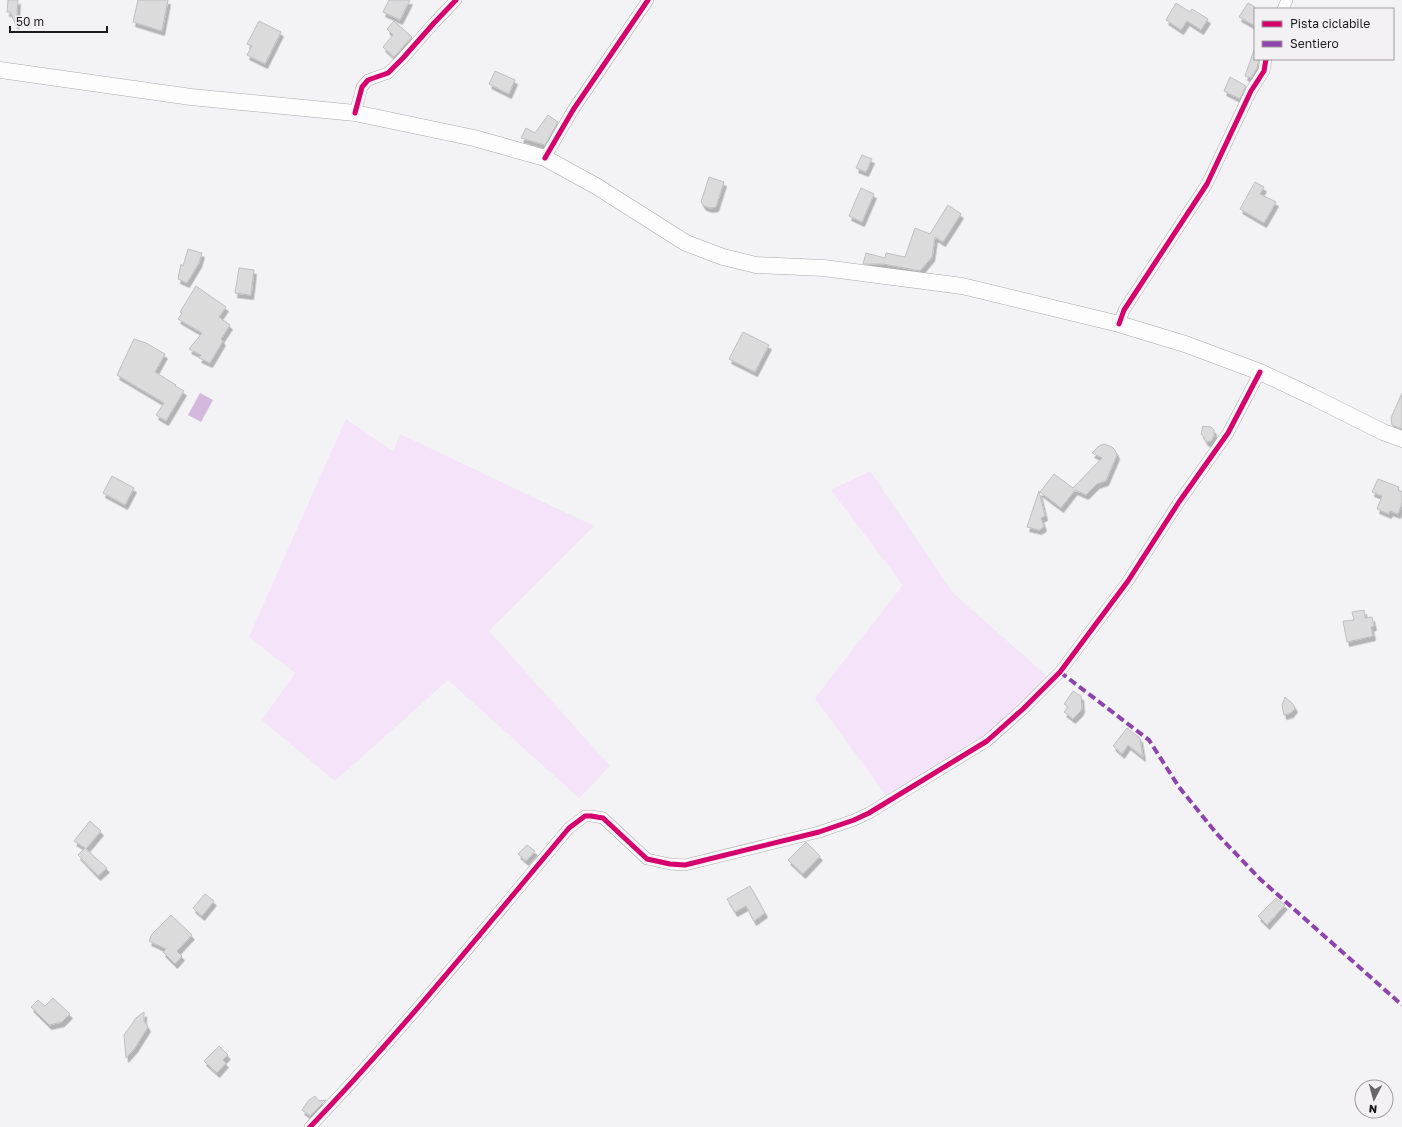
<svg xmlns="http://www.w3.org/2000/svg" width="1402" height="1127" viewBox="0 0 1402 1127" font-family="'Golos Text',sans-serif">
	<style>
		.green { fill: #f5e3f9 }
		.water { fill: #d5b9dc }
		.building { fill: #dcdbdc; stroke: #c0bfc0; filter: url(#shadow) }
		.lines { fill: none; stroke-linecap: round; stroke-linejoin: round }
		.minor-casing { stroke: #aaa9ab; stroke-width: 12 }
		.secondary-casing { stroke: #aaa9ab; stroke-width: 17 }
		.minor { stroke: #fdfdfd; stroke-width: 11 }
		.secondary { stroke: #fdfdfd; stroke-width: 16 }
		.quiet { stroke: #8e44ad; stroke-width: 4; stroke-dasharray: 8 4; stroke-linecap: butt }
		.cycleway-casing { stroke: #f4f1f5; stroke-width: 8 }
		.cycleway { stroke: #d6006c; stroke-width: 5 }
	</style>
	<defs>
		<filter id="shadow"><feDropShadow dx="2.5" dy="4.5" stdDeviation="0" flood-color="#0004"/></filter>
	</defs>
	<rect width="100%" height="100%" fill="#f3f2f4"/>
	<path class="green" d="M346,419L393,451L400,434L594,526L489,631L610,766L579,798L448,680L335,781L262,720L295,673L249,637Z
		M870,471L954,594L1049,678L965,753L887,797L815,698L903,585L831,490Z"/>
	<path class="water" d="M200,393L213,400L201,422L188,415Z"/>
	<path class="building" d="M8,0H18L16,25L10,12H7Z
		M138,0H168L162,31L133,22Z
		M389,0H410L400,20L383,12Z
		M1176,3L1190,12L1192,9L1208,19L1201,30L1187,21L1181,30L1166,20Z
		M1248,3L1255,7V26L1239,17Z
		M259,21L281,32L265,64L247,55L252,46L247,44Z
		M394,21L412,37L394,57L383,47L393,35L387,29Z
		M1255,47V59H1259L1257,68L1251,78L1245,76Z
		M495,71L515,80L509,94L489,84Z
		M1230,77L1246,86L1240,99L1224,91Z
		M548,115L558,122L545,145L521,138L526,128L535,133Z
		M862,155L872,159L866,172L856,168Z
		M709,177L724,182L716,207L710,208L704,206L701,202Z
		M1255,182L1264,187L1260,194L1276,202L1264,223L1240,209Z
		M861,188L874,194L862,222L849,216Z
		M948,205L961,214L943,242L935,237L932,257L920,271L884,264H863L866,253L885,258L886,253L905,257L915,228L930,234Z
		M188,249L202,253L199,263L187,283L178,279L181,264L183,266Z
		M239,268L254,270L251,295L235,293Z
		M196,286L226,307L219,317L230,325L221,339L223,341L210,363L199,358L201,355L189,349L202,333L178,319L182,313L180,312Z
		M743,332L769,345L755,372L729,359Z
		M134,339L146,343L165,354L155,372L176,385L175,386L184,391L166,421L156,415L164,403L117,375Z
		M1402,393V429L1392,425L1391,418Z
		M1203,426L1211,427L1214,430V436L1211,441L1206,442L1203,436L1201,434Z
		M1104,444L1112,447L1115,450L1117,455L1106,481L1097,484L1086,495L1075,490L1061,508L1040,492L1054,474L1073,488L1102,458L1092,453L1099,446Z
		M112,476L134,488L125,505L103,493Z
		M1378,479L1399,487L1398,490L1402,492V503L1398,514L1390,511L1389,514L1377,509L1382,496L1372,492Z
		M1039,491L1045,516L1041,518L1044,527L1039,530L1027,527Z
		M1364,610L1365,618L1372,617L1374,626L1371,627L1373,636L1347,642L1343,621L1354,620L1352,612Z
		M1073,691L1081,696L1082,708L1080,712L1073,719L1064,712L1068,707L1064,704Z
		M1285,697L1293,704L1295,708L1291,713L1284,715L1282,705Z
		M1127,728L1140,738L1143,757L1128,745L1122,754L1113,746Z
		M90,821L101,831L86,849L107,868L98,876L78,855L85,848L74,841Z
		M806,842L820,856L803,874L788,860Z
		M527,845L535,851L526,861L518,854Z
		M750,886L765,913L754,921L746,906L735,912L727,899Z
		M205,894L214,901L202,916L193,908Z
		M1276,898L1285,905L1267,925L1258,916Z
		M171,915L192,935L177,951L182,956L175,964L163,952L166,949L149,941L152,934Z
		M53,998L70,1014L62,1022L49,1025L31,1007L38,1000L45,1006Z
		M144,1012V1021L148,1027L135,1048L126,1058L124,1035L136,1018Z
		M219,1046L228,1055L223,1060L226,1063L217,1073L204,1061Z
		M315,1096L319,1101L326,1100L310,1116L302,1110L308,1101Z"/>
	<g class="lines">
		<g class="minor-casing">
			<path id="minor" d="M1283,9L1287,0
				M355,113L362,87L368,80L388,73L403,58L434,23L456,0
				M545,158L573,110L648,0
				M1119,324L1124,310L1207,184L1251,91L1264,71L1266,59
				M310,1127C401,1032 484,929 569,828L585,816H591L603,818L647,859L670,864L685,865L819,832L854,820L869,813L987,741L1023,709L1060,672L1128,581L1179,502L1228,433L1260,372"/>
		</g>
		<g class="secondary-casing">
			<path id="secondary" d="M0,70L191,97L355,113L474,138L545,158L596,186L686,243L723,257L756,265L824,268L962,286L1119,324L1185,344L1260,372L1311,396L1383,432L1402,439"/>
		</g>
		<use href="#minor" class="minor"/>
		<use href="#secondary" class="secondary"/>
		<path class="quiet" d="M1060,672L1149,740L1179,787L1217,834L1260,879L1402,1005"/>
		<g class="cycleway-casing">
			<path id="cycleway" d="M355,113L362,87L368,80L388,73L403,58L434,23L456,0
				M545,158L573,110L648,0
				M1119,324L1124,310L1207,184L1251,91L1264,71L1266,59
				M310,1127C401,1032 484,929 569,828L585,816H591L603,818L647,859L670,864L685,865L819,832L854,820L869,813L987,741L1023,709L1060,672L1128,581L1179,502L1228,433L1260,372"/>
		</g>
		<use href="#cycleway" class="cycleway"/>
	</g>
	<rect x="1254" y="8" width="140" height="52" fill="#f4f1f5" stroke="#9e9b9e"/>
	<rect x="1262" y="21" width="20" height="6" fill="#d6006c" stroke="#9e9b9e"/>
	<text x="1290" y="28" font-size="12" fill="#1c1b1c">Pista ciclabile</text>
	<rect x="1262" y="41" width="20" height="6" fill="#8e44ad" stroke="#9e9b9e"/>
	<text x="1290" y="48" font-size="12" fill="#1c1b1c">Sentiero</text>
	<g transform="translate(1374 1099) rotate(186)"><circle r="19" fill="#f4f1f5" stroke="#9e9b9e"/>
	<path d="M0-3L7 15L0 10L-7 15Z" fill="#676668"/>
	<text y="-6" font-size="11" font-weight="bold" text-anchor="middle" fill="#1c1b1c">N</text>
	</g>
	<path d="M10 26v6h97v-6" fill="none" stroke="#1c1b1c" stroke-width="2"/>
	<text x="16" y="26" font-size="12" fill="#1c1b1c" stroke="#f4f1f5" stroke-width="3" paint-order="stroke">50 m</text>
</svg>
